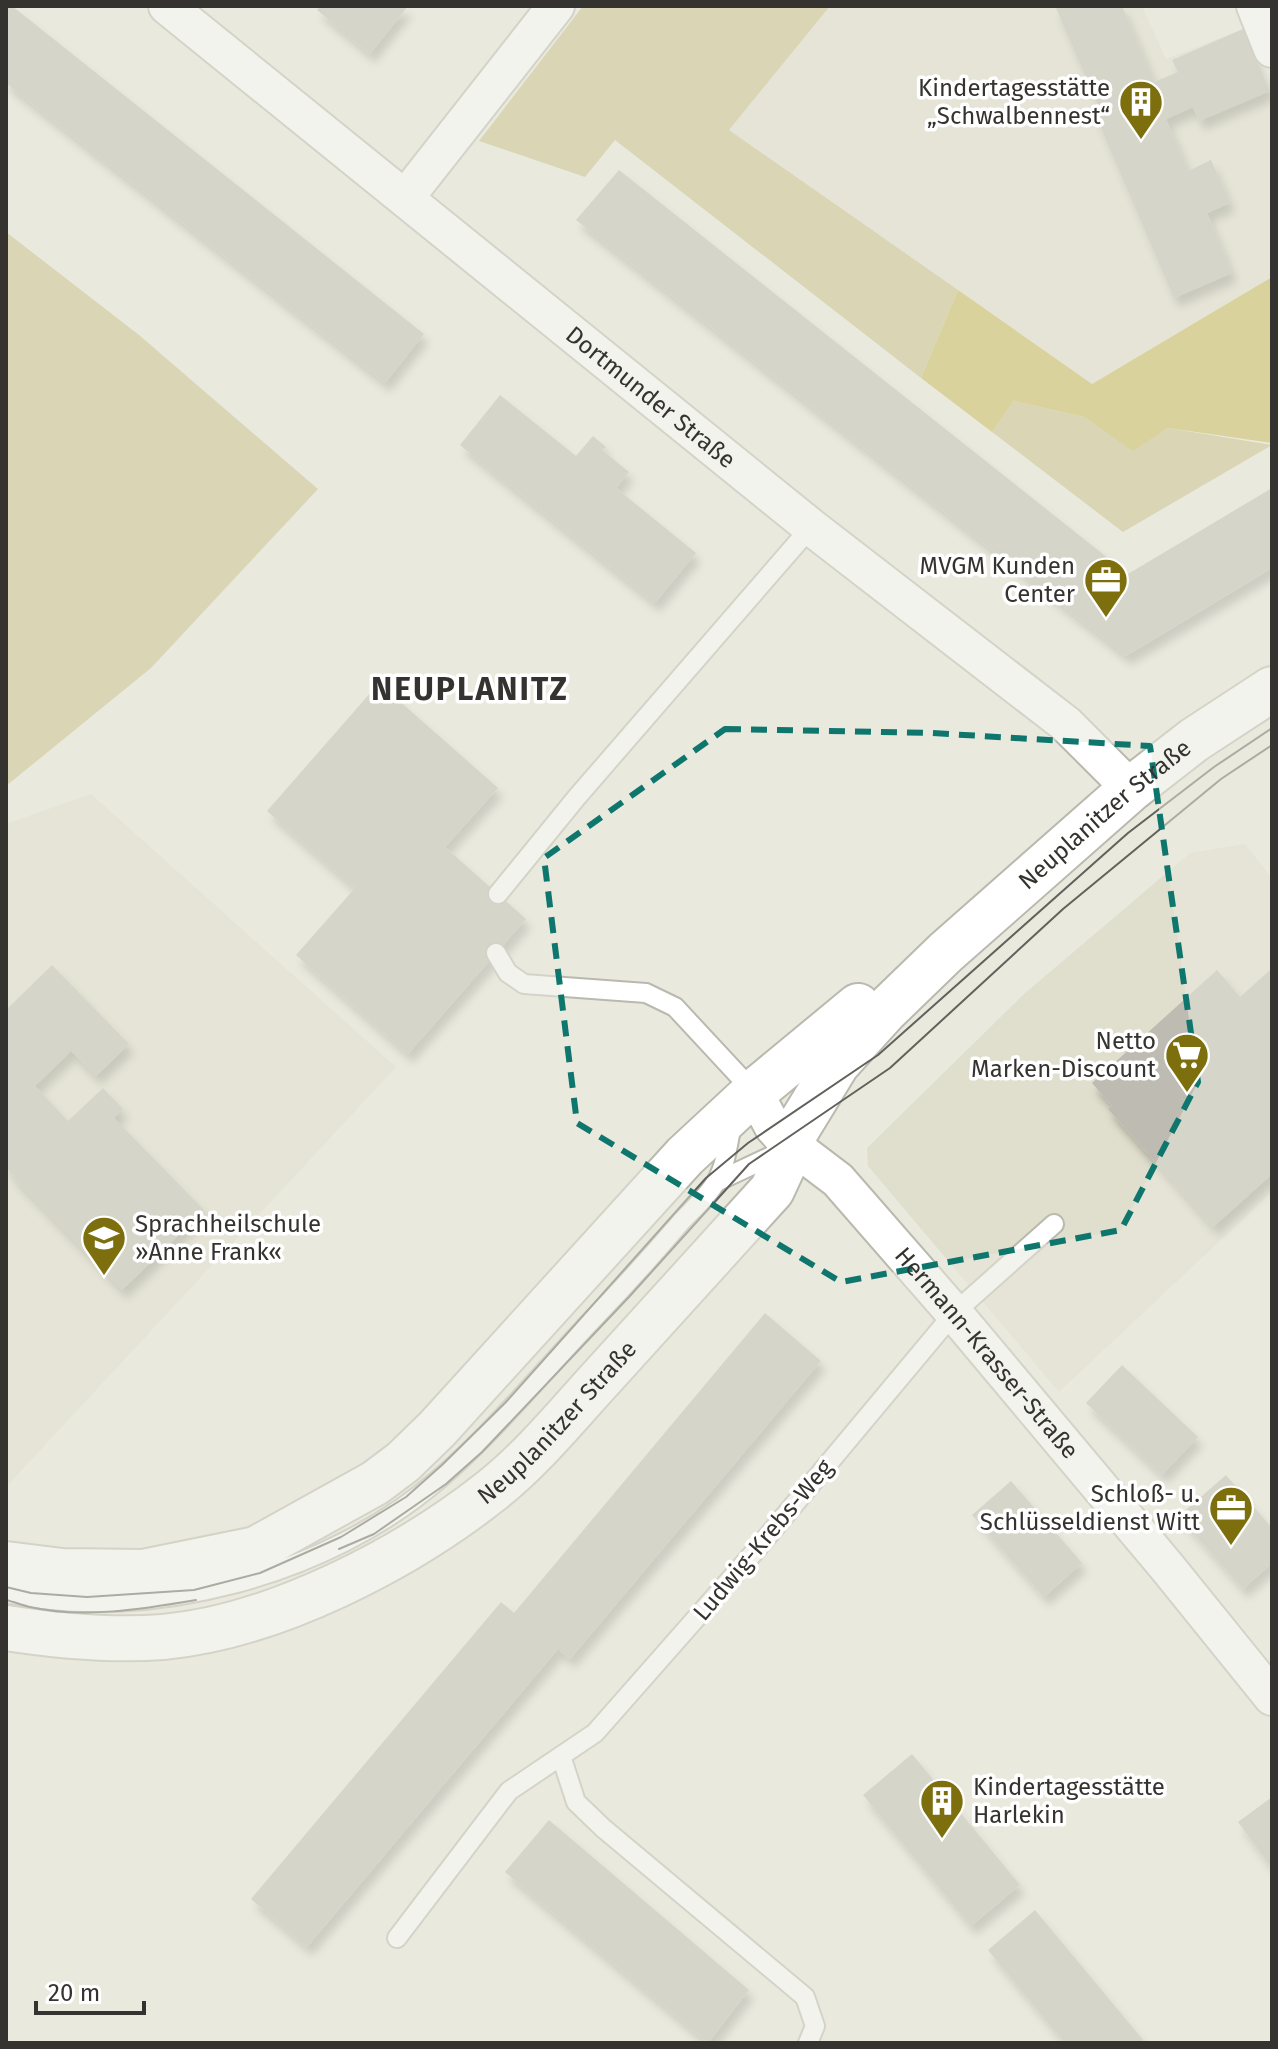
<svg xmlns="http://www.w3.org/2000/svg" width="1278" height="2049" viewBox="0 0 1278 2049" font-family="'Fira Sans',sans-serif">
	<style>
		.built { fill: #e0decc }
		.green { fill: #c6bd83 }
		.forest { fill: #c8b74e }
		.building { fill: #bebcb2; filter: url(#shadow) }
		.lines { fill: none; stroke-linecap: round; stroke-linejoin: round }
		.service-casing { stroke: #bab9ae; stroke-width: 22 }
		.minor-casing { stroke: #bab9ae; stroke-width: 40 }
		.tertiary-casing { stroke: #bab9ae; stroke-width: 48 }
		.service { stroke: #fff; stroke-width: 18 }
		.minor { stroke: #fff; stroke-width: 36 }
		.tertiary { stroke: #fff; stroke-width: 44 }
		.tram { stroke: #62615b; stroke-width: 2 }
		.marked { fill: none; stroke: #0f766e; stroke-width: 6; stroke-dasharray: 16 10; stroke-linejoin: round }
		.labels { text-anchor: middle; stroke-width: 7; stroke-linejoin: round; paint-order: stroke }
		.poi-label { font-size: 24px; fill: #34332f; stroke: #fff; text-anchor: end }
		.street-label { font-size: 24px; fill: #34332f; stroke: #fff }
		.district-label { font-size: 32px; font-weight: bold; letter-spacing: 2px; fill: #34332f; stroke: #fff }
	</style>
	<defs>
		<filter id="shadow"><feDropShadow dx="5" dy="9" stdDeviation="4" flood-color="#0004"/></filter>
	</defs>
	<rect width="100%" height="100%" fill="#eae9de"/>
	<path class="built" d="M830,6H1142L1166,59L1243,29L1272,96V277L1092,384L729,130Z
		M91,794L396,1067L6,1487V824Z
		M1245,844L1272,878V1192L1059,1392L868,1166L867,1148L1024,994L1190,853Z"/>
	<path class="green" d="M583,6H830L729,130L958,290L921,378L615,140L585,177L479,141Z
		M6,232L139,335L318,489L151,668L6,786Z
		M1014,401L1084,417L1133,450L1168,428L1272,445L1123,532L992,432Z"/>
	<path class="forest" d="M1272,277V443L1168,428L1133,451L1084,417L1014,401L992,432L921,378L958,290L1092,384Z"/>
	<path class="building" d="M6,6H12L424,334L385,383L6,83Z
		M320,6H408L370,54L317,10Z
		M1055,6H1122L1154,82L1178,72L1172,60L1243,29L1270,91L1199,121L1193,107L1166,119L1188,171L1211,160L1230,203L1207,213L1232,273L1174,298L1092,107L1098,105Z
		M619,170L1128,574L1272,488V568L1126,656L576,220Z
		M500,395L576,456L593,436L606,447L602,450L629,472L616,488L696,553L655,603L460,445Z
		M379,683L498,788L445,847L526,919L408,1054L296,955L355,888L267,811Z
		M52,965L129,1044L96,1076L71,1051L35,1086L68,1121L103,1088L123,1109L114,1118L204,1210L122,1290L12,1176L14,1175L6,1167V1010Z
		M1217,970L1240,997L1270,970L1272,972V1174L1213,1227L1108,1109L1112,1106L1092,1083Z
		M765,1313L821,1361L570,1659L558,1649L307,1947L251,1899L501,1602L514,1613Z
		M1122,1365L1198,1437L1162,1475L1086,1403Z
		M1226,1475L1272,1528V1563L1243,1589L1179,1516Z
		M1011,1481L1082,1563L1044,1597L972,1515Z
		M912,1754L1020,1885L971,1926L863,1795Z
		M1272,1797V1868L1238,1822Z
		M549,1820L749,1990L708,2043L505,1872Z
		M1035,1910L1143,2040L1139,2043H1065L988,1950Z"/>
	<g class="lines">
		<g class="service-casing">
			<path id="service" d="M498,894L577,797L811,527
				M496,953L508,973L524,984L646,993L675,1007L754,1092
				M716,1182L782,1151
				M6,1593C148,1624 329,1575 439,1479C494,1432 540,1375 590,1322C621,1290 651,1257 680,1223C692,1210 707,1197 716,1182C726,1165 728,1143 732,1124
				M561,1756L576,1802L603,1828L805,1997L815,2026L808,2043
				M397,1938L509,1791L595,1733L757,1549L954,1313L1054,1224"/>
		</g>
		<g class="minor-casing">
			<g id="minor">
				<path id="s1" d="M167,6L811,527L1066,724L1131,789"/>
				<path d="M1255,6L1272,49"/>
				<path d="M406,197L556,6"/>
				<path id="s2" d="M754,1092L773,1127L784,1139L838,1180L954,1313L1167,1567L1272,1697"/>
			</g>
		</g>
		<g class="tertiary-casing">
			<g id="tertiary">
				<path d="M6,1564L62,1571L143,1572L256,1549L375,1483L403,1462L437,1429L685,1156L754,1092L858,1006"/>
				<path id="s3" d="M6,1628C58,1636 110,1641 163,1637C274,1627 405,1559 491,1491C534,1457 569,1413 605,1374C661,1312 717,1251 772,1190L792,1147L796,1131L837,1064L885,1011L946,952L1131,789L1194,740L1272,689"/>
			</g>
		</g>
		<use href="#service" class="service"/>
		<use href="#minor" class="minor"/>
		<use href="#tertiary" class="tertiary"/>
		<path class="tram" d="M339,1549L374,1534L446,1484L482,1452L629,1297L749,1164L890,1068L1063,909L1221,779L1272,745
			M6,1587L31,1593L87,1597L194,1590L260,1573L341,1537L406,1497L442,1465L505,1403L706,1178L748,1143L878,1055L1128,833L1214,767L1272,728
			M6,1600C14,1602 22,1605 30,1607C82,1619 144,1609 196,1600"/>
	</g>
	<path d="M0 0H1278V2049H0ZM725,729L931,733L1150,746L1198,1082L1121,1230L841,1282L577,1123L544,858Z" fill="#eae9de" fill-opacity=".55" fill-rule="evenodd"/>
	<path class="marked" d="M725,729L931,733L1150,746L1198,1082L1121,1230L841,1282L577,1123L544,858Z"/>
	<defs>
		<g id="building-pin" transform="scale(2.3)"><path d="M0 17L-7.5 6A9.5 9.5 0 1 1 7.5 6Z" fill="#7d6f0e" stroke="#fff"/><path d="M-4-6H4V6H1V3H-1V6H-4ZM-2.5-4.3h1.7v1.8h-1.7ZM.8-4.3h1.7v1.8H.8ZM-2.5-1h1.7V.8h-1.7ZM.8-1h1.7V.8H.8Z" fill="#fff"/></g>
		<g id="office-pin" transform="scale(2.3)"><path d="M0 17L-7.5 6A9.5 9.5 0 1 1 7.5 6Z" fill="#7d6f0e" stroke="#fff"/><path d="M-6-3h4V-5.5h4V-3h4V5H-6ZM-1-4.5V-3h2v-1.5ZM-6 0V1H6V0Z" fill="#fff"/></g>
		<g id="supermarket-pin" transform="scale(2.3)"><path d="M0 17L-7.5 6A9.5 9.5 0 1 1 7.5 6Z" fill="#7d6f0e" stroke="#fff"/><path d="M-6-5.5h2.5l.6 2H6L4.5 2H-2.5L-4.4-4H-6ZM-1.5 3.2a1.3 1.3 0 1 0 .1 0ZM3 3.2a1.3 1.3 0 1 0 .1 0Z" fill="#fff"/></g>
		<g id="school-pin" transform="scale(2.3)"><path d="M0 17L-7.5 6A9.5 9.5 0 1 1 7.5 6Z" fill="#7d6f0e" stroke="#fff"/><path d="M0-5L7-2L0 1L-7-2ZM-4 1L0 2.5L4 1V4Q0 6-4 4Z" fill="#fff"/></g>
	</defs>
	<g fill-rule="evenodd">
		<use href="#building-pin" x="1141" y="102"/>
		<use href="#office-pin" x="1106" y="580"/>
		<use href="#supermarket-pin" x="1187" y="1055"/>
		<use href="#school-pin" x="104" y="1238"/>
		<use href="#office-pin" x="1231" y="1508"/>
		<use href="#building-pin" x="942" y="1801"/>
	</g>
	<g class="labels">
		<g class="poi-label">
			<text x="1110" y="96">Kindertagesstätte<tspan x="1110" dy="28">„Schwalbennest“</tspan></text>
			<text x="1075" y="574">MVGM Kunden<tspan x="1075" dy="28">Center</tspan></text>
			<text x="1156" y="1049">Netto<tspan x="1156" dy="28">Marken-Discount</tspan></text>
			<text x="135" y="1232" text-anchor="start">Sprachheilschule<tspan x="135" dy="28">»Anne Frank«</tspan></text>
			<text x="1200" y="1502">Schloß- u.<tspan x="1200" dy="28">Schlüsseldienst Witt</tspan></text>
			<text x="973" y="1795" text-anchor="start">Kindertagesstätte<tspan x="973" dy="28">Harlekin</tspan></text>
		</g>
		<g class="street-label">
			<text dy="8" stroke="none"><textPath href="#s1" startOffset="622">Dortmunder Straße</textPath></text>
			<text dy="8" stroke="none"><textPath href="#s3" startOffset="1442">Neuplanitzer Straße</textPath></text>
			<text dy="8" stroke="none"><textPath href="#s2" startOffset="352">Hermann-Krasser-Straße</textPath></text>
			<text dy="8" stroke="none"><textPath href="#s3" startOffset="616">Neuplanitzer Straße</textPath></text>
			<text transform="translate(763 1540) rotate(-50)" y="8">Ludwig-Krebs-Weg</text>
		</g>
		<g class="district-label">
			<text x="470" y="700">NEUPLANITZ</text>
		</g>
	</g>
	<rect width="1278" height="2049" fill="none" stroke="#34332f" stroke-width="16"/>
	<path d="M36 2001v12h108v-12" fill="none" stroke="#34332f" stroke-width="4"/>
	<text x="48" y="2001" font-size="24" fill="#34332f" stroke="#ffffff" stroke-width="6" paint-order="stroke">20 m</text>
</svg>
